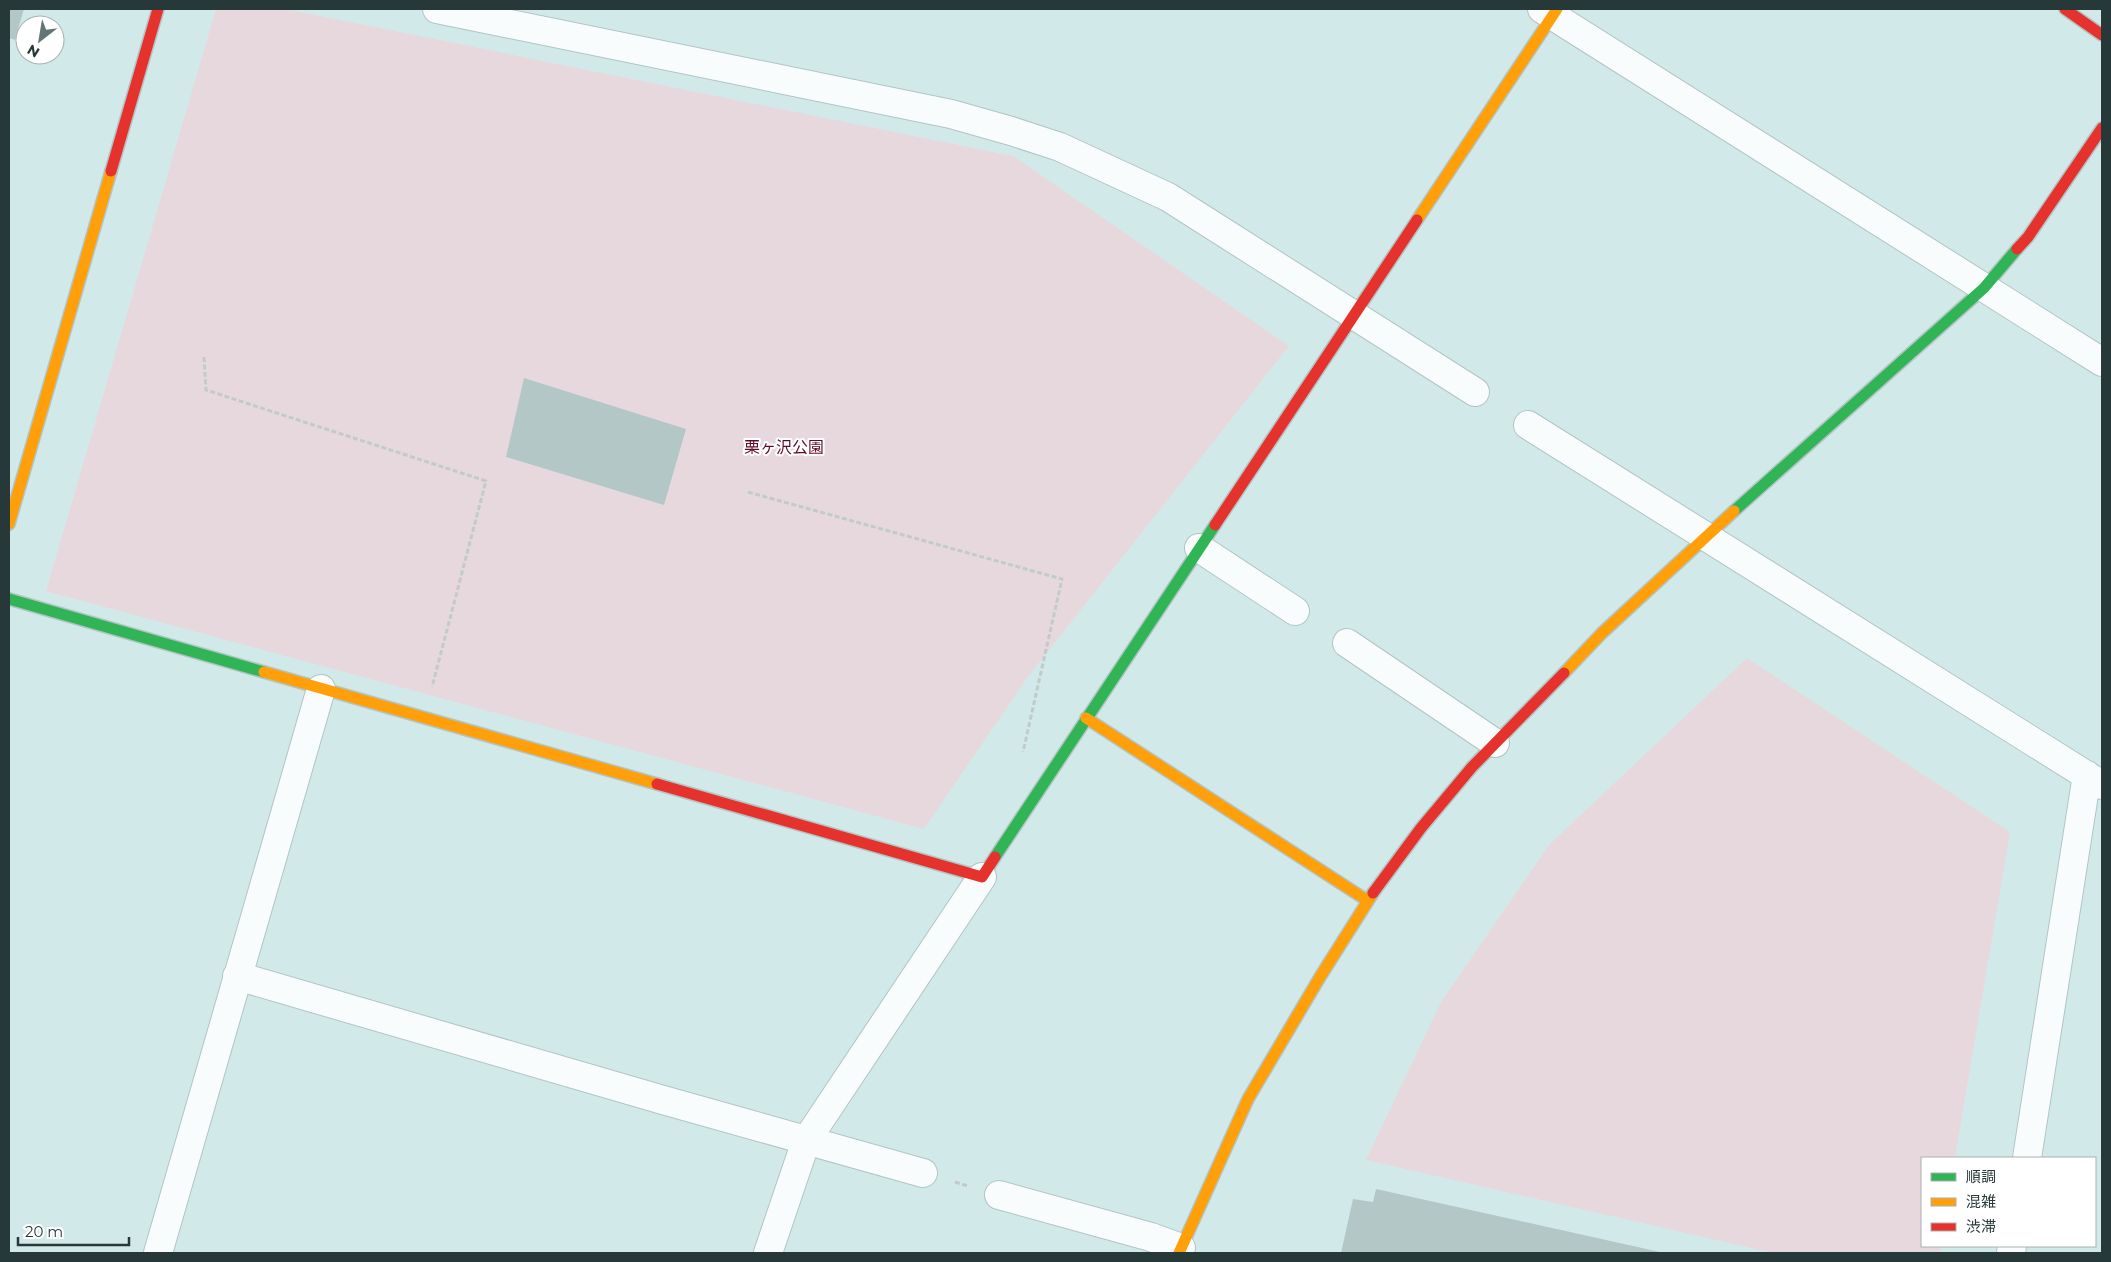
<svg xmlns="http://www.w3.org/2000/svg" width="2111" height="1262" viewBox="0 0 2111 1262" font-family="Montserrat,'Noto Sans JP',sans-serif">
	<style>
		.green { fill: #e7d8de }
		.building { fill: #b4c7c7 }
		.lines { fill: none; stroke-linecap: round; stroke-linejoin: round }
		.street-casing { stroke: #b2c4c4; stroke-width: 30 }
		.fast-casing { stroke: #b2c4c4; stroke-width: 14 }
		.slow-casing { stroke: #b2c4c4; stroke-width: 14 }
		.jam-casing { stroke: #b2c4c4; stroke-width: 14 }
		.path { stroke: #c2caca; stroke-width: 3; stroke-dasharray: 5 2.5; stroke-linecap: butt }
		.street { stroke: #f8fcfc; stroke-width: 28 }
		.fast { stroke: #30b455; stroke-width: 11 }
		.slow { stroke: #ff9f0a; stroke-width: 11 }
		.jam { stroke: #e5322d; stroke-width: 11 }
		.labels { text-anchor: middle; stroke-width: 4; stroke-linejoin: round; paint-order: stroke }
		.park-label { font-size: 16px; fill: #5f0a2c; stroke: #fff }
	</style>
	<rect width="100%" height="100%" fill="#d2e9ea"/>
	<path class="green" d="M216,9H286L1013,156L1289,346L1027,678L924,829L46,591Z
		M1747,658L2010,832L1955,1158H1922V1246H1941L1940,1253H1773L1366,1160L1441,1002L1549,845Z"/>
	<path class="building" d="M9,9H24L15,40L9,38Z
		M524,378L686,429L664,505L506,457Z
		M1376,1189L1660,1252V1253H1341L1353,1199L1373,1202Z"/>
	<g class="lines">
		<g class="street-casing">
			<path id="street" d="M437,9L951,114L1011,131L1060,147L1168,197L1475,392
				M1542,9L2102,362
				M1528,425L2102,785
				M1199,548L1295,611
				M1347,643L1495,743
				M237,976L663,1100L923,1173
				M2027,1158L2087,775
				M999,1195L1151,1237L1181,1248
				M158,1253L321,689
				M768,1253L806,1141L982,877
				M2011,1253L2012,1246"/>
		</g>
		<g class="fast-casing">
			<path id="fast" d="M1734,511L1984,288L2017,249
				M9,599L264,672
				M995,857L1215,525"/>
		</g>
		<g class="slow-casing">
			<path id="slow" d="M1417,220L1557,9
				M9,524L111,171
				M264,672L657,784
				M1564,673L1602,633L1734,511
				M1086,718L1368,901
				M1179,1253L1248,1099L1320,977L1373,893"/>
		</g>
		<g class="jam-casing">
			<path id="jam" d="M2065,9L2102,35
				M111,171L158,9
				M2017,249L2028,237L2102,128
				M1215,525L1417,220
				M657,784L982,877L995,857
				M1373,893L1421,828L1472,767L1564,673"/>
		</g>
		<path class="path" d="M204,357L206,390L486,481L432,687
			M748,492L1062,579L1023,752
			M955,1182L968,1186"/>
		<use href="#street" class="street"/>
		<use href="#fast" class="fast"/>
		<use href="#slow" class="slow"/>
		<use href="#jam" class="jam"/>
	</g>
	<g class="labels">
		<g class="park-label">
			<text x="784" y="453">栗ヶ沢公園</text>
		</g>
	</g>
	<rect width="2111" height="1262" fill="none" stroke="#273838" stroke-width="20"/>
	<rect x="1921" y="1157" width="175" height="90" fill="#ffffff" stroke="#a9afaf"/>
	<rect x="1931" y="1173" width="25" height="8" fill="#30b455" stroke="#a9afaf"/>
	<text x="1966" y="1182" font-size="15" fill="#273838">順調</text>
	<rect x="1931" y="1198" width="25" height="8" fill="#ff9f0a" stroke="#a9afaf"/>
	<text x="1966" y="1207" font-size="15" fill="#273838">混雑</text>
	<rect x="1931" y="1223" width="25" height="8" fill="#e5322d" stroke="#a9afaf"/>
	<text x="1966" y="1232" font-size="15" fill="#273838">渋滞</text>
	<g transform="translate(40 40) rotate(211)"><circle r="24" fill="#ffffff" stroke="#a9afaf"/>
	<path d="M0-4L9 19L0 12L-9 19Z" fill="#637676"/>
	<text y="-8" font-size="14" font-weight="bold" text-anchor="middle" fill="#273838">N</text>
	</g>
	<path d="M18 1237v8h111v-8" fill="none" stroke="#273838" stroke-width="2.5"/>
	<text x="25" y="1237" font-size="15" fill="#273838" stroke="#ffffff" stroke-width="4" paint-order="stroke">20 m</text>
</svg>
